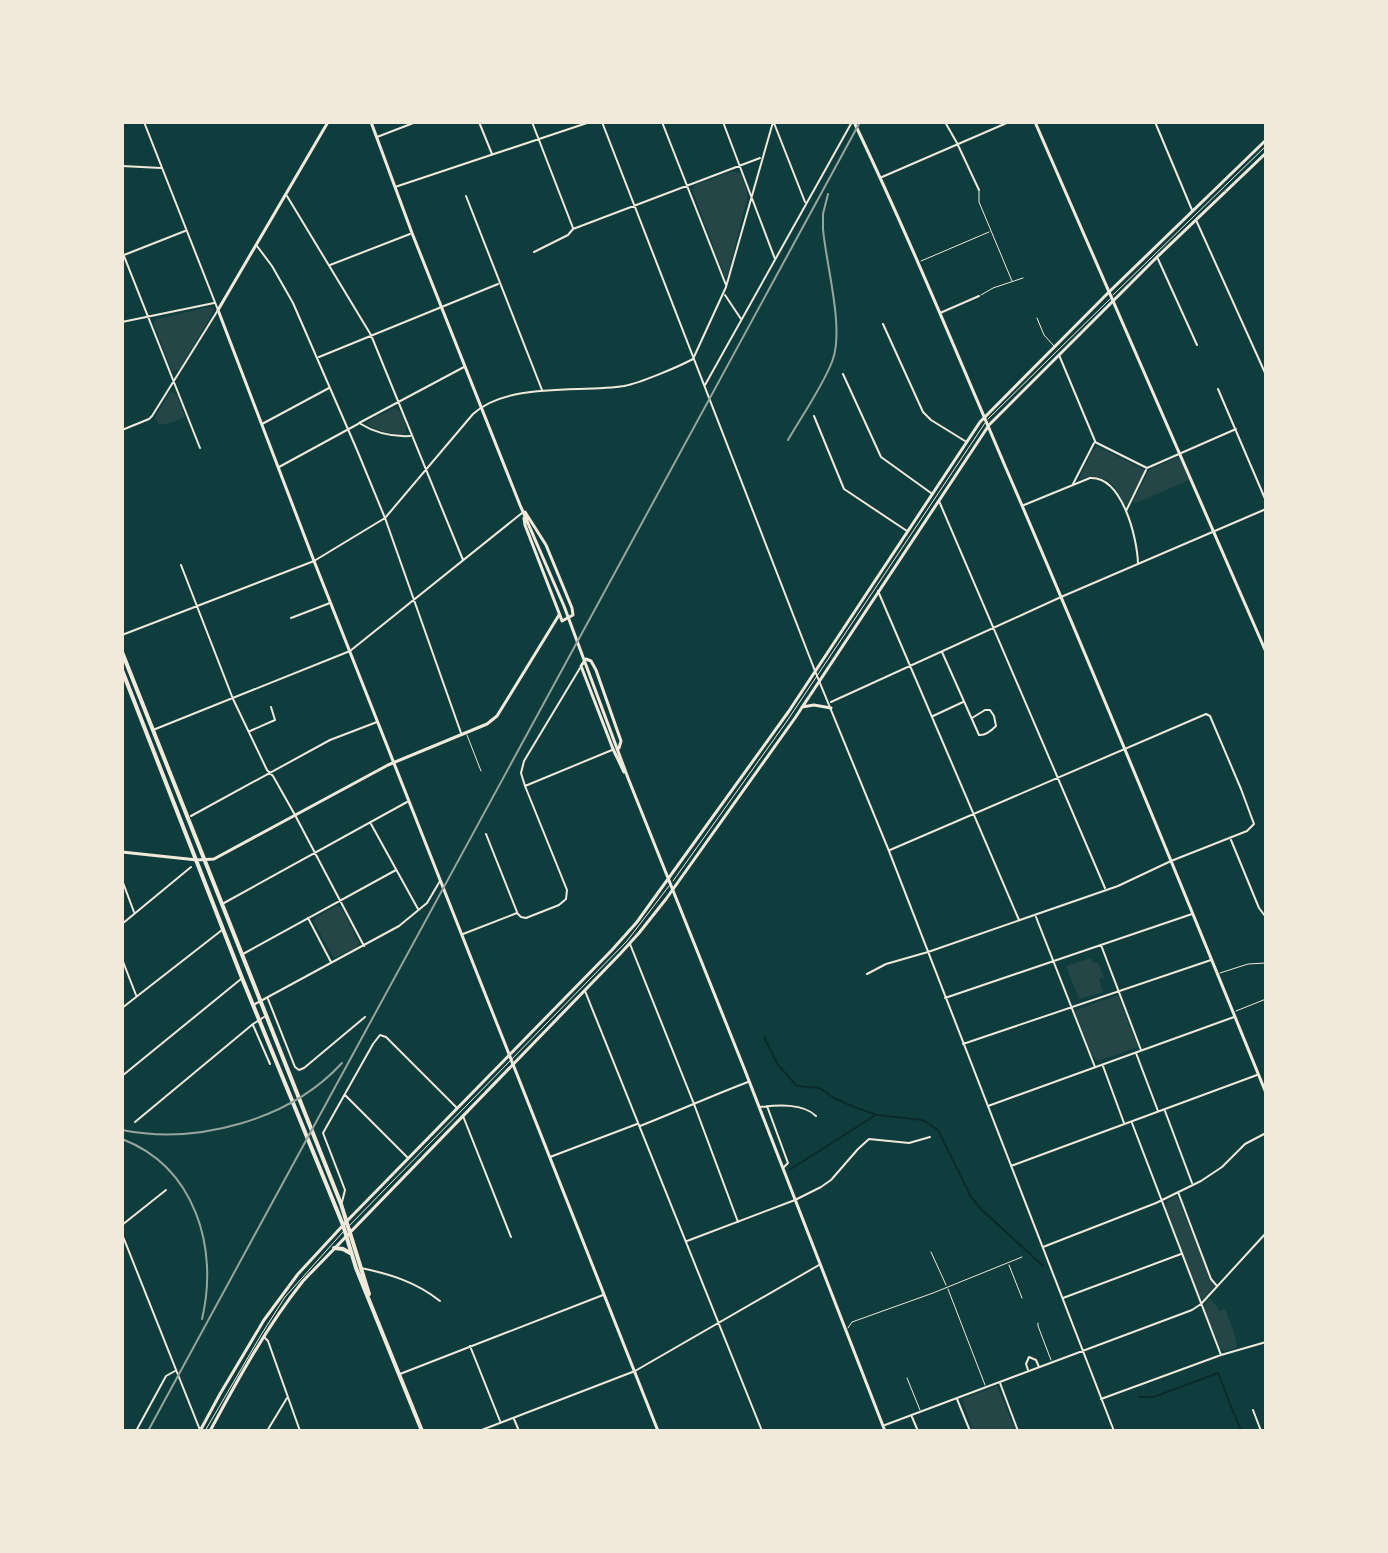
<svg xmlns="http://www.w3.org/2000/svg" width="1388" height="1553" viewBox="0 0 1388 1553" font-family="Arial,sans-serif">
	<style>
		.green { fill: #244646 }
		.lines { fill: none; stroke-linecap: round; stroke-linejoin: round }
		.stream { stroke: #0a2a2b; stroke-width: 2 }
		.service { stroke: #f1e9da; stroke-width: 1 }
		.pedestrian { stroke: #f1e9da; stroke-width: 2 }
		.minor { stroke: #f1e9da; stroke-width: 2 }
		.tertiary { stroke: #f1e9da; stroke-width: 3 }
		.secondary { stroke: #f1e9da; stroke-width: 3 }
		.primary { stroke: #f1e9da; stroke-width: 4 }
		.rail { stroke: #97a49c; stroke-width: 2 }
	</style>
	<rect width="100%" height="100%" fill="#0f3d3e"/>
	<path class="green" d="M733,171L741,174L747,191V199L729,270L727,277L725,278L692,189L695,185Z
		M210,307L213,309L211,316L179,370L172,371L154,325L156,319Z
		M172,392L177,395L185,417L165,425L163,423L159,425L155,417L168,395Z
		M395,408C402,411 407,425 406,432L402,435L383,432L367,425L368,421Z
		M1097,446L1145,470L1127,505L1124,504C1118,491 1109,474 1091,477C1087,477 1083,479 1079,479L1092,451Z
		M1176,458H1180L1189,480L1136,503L1133,501L1149,470Z
		M336,906L341,907L359,943L357,947L334,958L313,921L315,918Z
		M1091,958L1093,963L1098,962L1104,977L1099,979L1103,992L1079,999L1066,966Z
		M1118,995L1138,1047L1098,1061L1092,1055L1075,1012L1078,1009Z
		M1177,1195L1214,1287L1203,1300L1197,1292L1166,1207L1168,1200Z
		M1210,1298L1220,1311L1225,1309L1235,1335L1237,1348L1225,1351L1220,1349L1204,1309L1205,1304Z
		M997,1386L1016,1431H973L962,1399Z"/>
	<g class="lines">
		<path class="stream" d="M764,1037L778,1065L797,1086L820,1088L834,1098L857,1108L877,1115L923,1120L938,1130L971,1197L982,1210L1043,1266
			M791,1169L874,1116
			M1139,1397H1154L1218,1373L1241,1431"/>
		<path class="service" d="M979,191V202L1012,281
			M921,261L989,232
			M981,295L993,288L1023,278
			M1113,295L1266,146
			M1037,318L1044,335L1054,346
			M988,419L1110,299
			M467,735L481,771
			M673,881L787,721L985,423
			M1220,973L1248,964L1266,963
			M1236,1011L1266,999
			M350,1225L627,941L669,886
			M931,1252L946,1285
			M1009,1265L1022,1298
			M948,1289L985,1385
			M1038,1323V1326L1051,1360
			M848,1328L852,1322L933,1293L1022,1257
			M907,1378L920,1410
			M205,1431L261,1335L285,1297L343,1232"/>
		<path class="pedestrian" d="M1028,1370L1026,1364L1029,1357L1036,1360L1039,1367"/>
		<path class="minor" d="M479,122L492,154
			M532,122L573,228
			M602,122L815,671L889,851L1114,1431
			M662,122L726,285
			M723,122L775,259
			M945,122L957,143L979,190
			M1155,122L1192,210
			M774,123L805,202
			M377,137L416,122
			M122,166L161,168
			M882,177L1009,122
			M395,187L590,122
			M287,196L371,335L463,560
			M466,196L542,390
			M1196,220L1266,375
			M257,246L272,266L293,303L357,450L385,518L461,733
			M122,251L200,448
			M534,252L568,235L573,229L760,158
			M124,255L185,231
			M1158,259L1197,345
			M330,265L410,234
			M725,295L741,319
			M940,313L979,296
			M122,322L214,303
			M883,324L923,412L931,420L965,441
			M1059,355L1095,441
			M319,357L498,284
			M843,374L881,457L931,493
			M705,385L852,122
			M1218,389L1266,501
			M814,416L844,489L907,531
			M262,424L329,388
			M122,430L149,419L152,416L218,310L144,122
			M410,436C391,437 375,433 359,423L464,367
			M1095,442L1147,468L1236,429
			M279,467L358,424
			M1073,484L1094,443
			M939,501L1105,888
			M1024,505L1090,478C1122,476 1137,537 1138,563
			M1126,511L1146,470
			M181,565L233,699L267,770L273,776L295,815L364,946
			M878,591L1019,920
			M291,618L330,603
			M122,635L314,561L385,518L473,414C507,382 580,393 624,386C640,383 678,367 693,359L726,287L773,122
			M942,652L979,735C985,736 992,730 996,726L994,716L990,710H985L972,718
			M831,702L1061,597L1266,509
			M933,716L963,702
			M153,730L350,651L522,513
			M250,731L275,720L271,707
			M525,786L612,750
			M191,816L330,740L377,722
			M371,824L418,909
			M486,834L517,912
			M1231,840L1259,908L1265,916
			M122,880L134,912
			M224,903L407,802
			M1036,917L1095,1067
			M308,918L331,962
			M122,924L191,867
			M463,934L517,913L521,917L526,918L559,905L566,899L567,890L525,786L521,773L524,761L580,668
			M630,944L694,1104L738,1222
			M1101,945L1141,1050
			M243,954L396,870
			M122,959L136,995
			M867,974L886,964L928,952L1118,886L1171,861L1247,831L1254,824L1241,789L1210,716L1206,714L890,850
			M585,991L762,1431
			M945,998L1192,914
			M268,999L295,1067L299,1070L304,1068L365,1017
			M255,1004L399,926L427,903L440,881
			M122,1008L222,930
			M253,1025L270,1064
			M963,1044L1211,960
			M1136,1053L1158,1111
			M1103,1066L1124,1123
			M122,1076L241,979
			M345,1095L408,1158
			M767,1106L788,1163L784,1167
			M988,1106L1234,1017
			M760,1107C778,1105 803,1103 816,1116
			M1165,1111L1192,1183
			M463,1116L511,1237
			M135,1122L253,1024L264,1017
			M1132,1123L1221,1355
			M640,1126C676,1112 711,1096 748,1082
			M550,1157L637,1124
			M1011,1166L1257,1075
			M1178,1192L1211,1279L1217,1286
			M342,1202L345,1190L323,1133L373,1044L380,1035L386,1037L457,1108
			M122,1225L166,1190
			M122,1234L200,1430
			M687,1241L795,1200L821,1187L831,1180L858,1149L869,1139L909,1143L930,1137
			M1043,1247L1156,1203L1201,1181L1222,1167L1245,1144L1266,1133
			M361,1268C390,1274 416,1282 440,1301
			M1063,1298L1181,1254
			M264,1337L268,1341L300,1431
			M470,1346L500,1421
			M400,1374L603,1295
			M1000,1383L1018,1431
			M957,1399L970,1431
			M1101,1399L1221,1355L1266,1342
			M1253,1410L1261,1431
			M912,1417L918,1431
			M514,1419L519,1431
			M885,1425L1192,1310L1201,1304L1266,1233
			M136,1431L166,1376L175,1371
			M267,1431L287,1398
			M479,1431L635,1371L819,1265"/>
		<path class="tertiary" d="M328,122L218,310L314,561L658,1431
			M854,122C908,235 956,351 1005,466C1095,674 1181,884 1266,1093
			M1035,122L1266,652
			M122,852L197,860L214,859L388,765L487,724L497,716L559,615"/>
		<path class="secondary" d="M371,122L412,233L520,505L564,606L628,778L744,1068L885,1431
			M524,518L525,525L561,618L562,621L573,615L572,608L546,545L525,512
			M802,707L814,705L831,708
			M619,748L621,741L596,670L591,661L586,659L581,666L613,749L624,772
			M200,1431L220,1394L264,1320L298,1274L347,1221L612,950L637,922L789,711L980,422L1109,292L1266,140
			M210,1431C238,1379 267,1326 303,1281L620,954L639,933L666,899L795,718L989,425L1156,258L1266,153"/>
		<path class="primary" d="M122,652L341,1204L369,1294
			M122,670L242,978L343,1225L356,1268L422,1431
			M334,1248L343,1249L350,1253"/>
		<path class="rail" d="M788,440C801,417 825,383 833,359C844,327 826,264 823,229V214L828,194
			M122,1130C197,1145 290,1120 342,1063
			M122,1139C195,1167 219,1248 202,1319
			M148,1431L860,122"/>
	</g>
	<rect width="1388" height="1553" fill="none" stroke="#f1e9da" stroke-width="248"/>
</svg>
